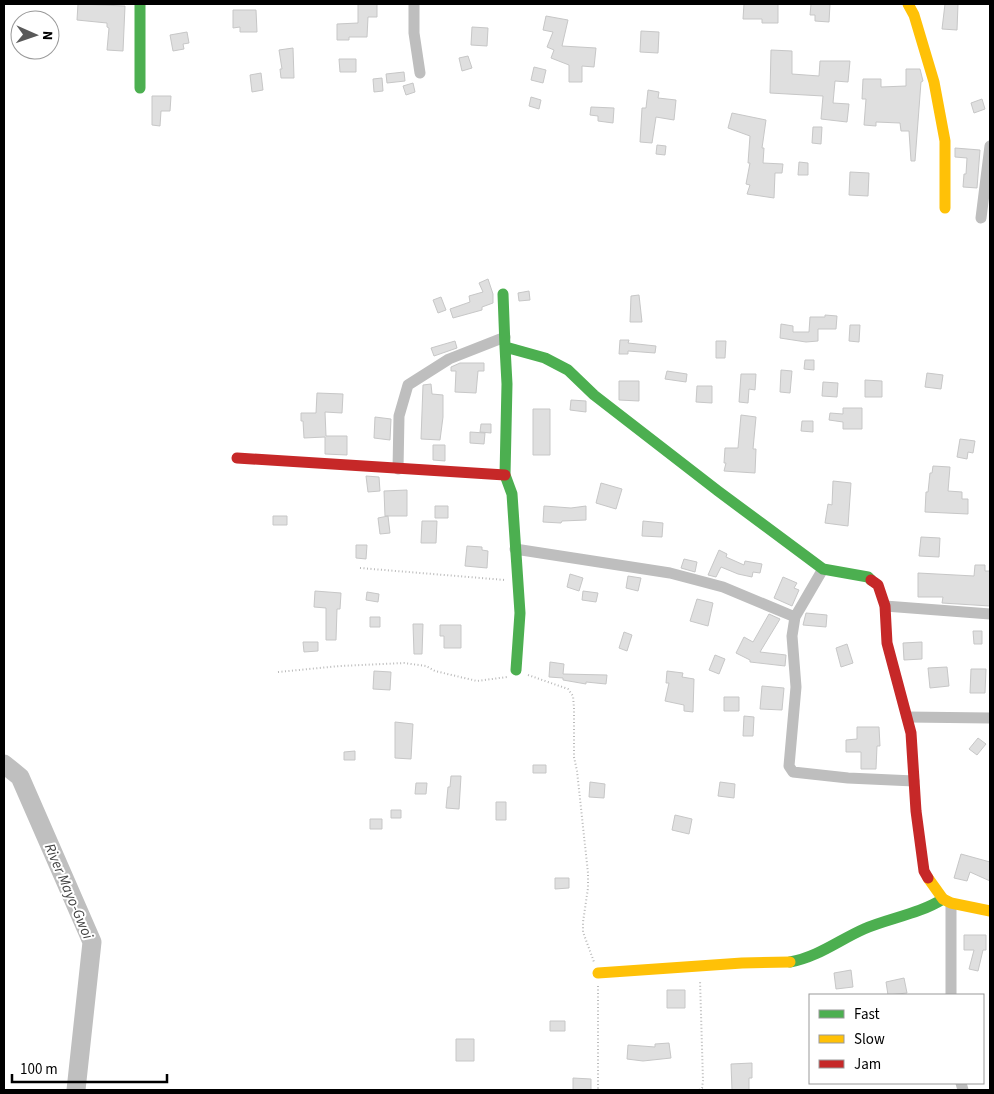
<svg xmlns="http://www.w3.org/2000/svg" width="994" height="1094" viewBox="0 0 994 1094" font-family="'Source Sans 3',sans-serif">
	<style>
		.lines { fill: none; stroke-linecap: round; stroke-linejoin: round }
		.river { stroke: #bfbfbf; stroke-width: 19 }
		.building { fill: #dfdfdf; stroke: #c7c7c7 }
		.path { stroke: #b9b9b9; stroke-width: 2; stroke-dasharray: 1 2.5; stroke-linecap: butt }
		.street { stroke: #bebebe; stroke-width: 11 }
		.fast { stroke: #4caf50; stroke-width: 11 }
		.slow { stroke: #ffc107; stroke-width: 11 }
		.jam { stroke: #c62828; stroke-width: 11 }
		.labels { text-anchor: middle; stroke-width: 4; stroke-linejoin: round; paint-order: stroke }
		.water-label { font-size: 15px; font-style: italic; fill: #444; stroke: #fff }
	</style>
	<rect width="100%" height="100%" fill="#fff"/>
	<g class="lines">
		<path class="river" d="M4,764L20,777L92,942L76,1090"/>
	</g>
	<path class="building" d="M78,4L125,6L123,51L107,50L109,28L107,27V23L77,20Z
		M358,4H377V17H368L367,37H349V40H337V24L358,23Z
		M744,4H778V23H762V19H743Z
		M811,4H830L829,22L815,21V15H810Z
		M945,4H958L957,30L942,29Z
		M233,10H256L257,32H240V27L233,28Z
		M546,16L568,20L562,46L596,48L594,67L582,66V82H569V65L551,58L554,50L547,47L553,32L543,30Z
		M472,27L488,28L487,46L471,45Z
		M641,31L659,32L658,53L640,52Z
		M187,32L189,43L183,44L184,49L173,51L170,35Z
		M293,48L294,78H281L280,69H282L279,50Z
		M771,50L792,51V74L819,76L820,61H850L848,82L835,81L833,103L849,104L847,122L821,119L823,96L770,93Z
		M468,56L472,68L462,71L459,58Z
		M339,59H356V72H340Z
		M534,67L546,70L543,83L531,80Z
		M906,69H920L923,81L921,82L915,161H911L909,131H901L900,123L876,122V126L864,125L866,99H862L863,79H881V87L906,86Z
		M404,72L405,81L387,83L386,74Z
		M261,73L263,90L252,92L250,75Z
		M382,78L383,91L374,92L373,79Z
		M413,83L415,92L406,95L403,86Z
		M648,90L659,92L658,98L676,100L674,120L656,117L652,143L640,142L642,108H646Z
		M152,96H171L170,111H161L160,126L152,125Z
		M531,97L541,100L539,109L529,106Z
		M982,99L985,109L974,113L971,103Z
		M591,107L614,108L613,123L598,121V116L590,115Z
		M732,113L766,120L762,148H764L763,163L783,164L782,173H775L774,198L747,194L750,185L746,184L750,163H748L750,136L728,128Z
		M813,127H822L821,144L812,143Z
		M657,145L666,146L665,155L656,154Z
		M955,148L980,150L977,188L963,187L964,174H966L967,158L955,157Z
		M799,162L808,163V175H798Z
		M850,172L869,173L868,196L849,195Z
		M488,279L493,294V303L482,307V310L453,318L450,309L470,302L469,296L483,292L479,283Z
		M529,291L530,300L519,301L518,293Z
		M639,295L642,322H630L631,296Z
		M441,297L446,310L438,313L433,300Z
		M825,315L837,316L836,329H818V341L806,342L780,338L781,324L793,326V332H809L810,317H825Z
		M850,325H860L859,342L849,341Z
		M620,340H629L628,343L656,346L655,353L628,351V354H619Z
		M455,341L457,348L434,356L431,348Z
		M716,341H726L725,358H716Z
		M805,360H814V370L804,369Z
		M460,363H484V371H478L476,393L455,392L456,371H451V367Z
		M781,370L792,371L790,393L780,392Z
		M667,371L687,374L686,382L665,379Z
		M927,373L943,375L941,389L925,387Z
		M741,374H756L755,390L749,389L748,403L739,402Z
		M865,380L882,381V397H865Z
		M619,381H639V401L619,400Z
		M823,382L838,383L837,397L822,396Z
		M431,384L432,394L443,395V417L440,440L421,439L423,385Z
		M697,386H712V403L696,402Z
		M317,393L343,394L342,413L325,412L326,436H347V455L325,454V437L304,438L303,421H301V413H316Z
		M571,400L586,401V412L570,410Z
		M843,408H862V429H843V422L829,420L830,413L843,414Z
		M533,409H550V455H533Z
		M741,415L756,417L753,449H756L755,473L724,471L726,463H724L725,448H738Z
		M375,417L391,419L390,440L374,438Z
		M802,421H813V432L801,431Z
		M481,424H491V433L480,432Z
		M470,432L485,433L484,444L470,443Z
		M960,439L975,441L973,453L968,452L967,459L957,457Z
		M433,445H445V461L433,460Z
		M933,466L950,467L948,491L962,492V499H968V514L925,512L926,492H928L930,473H932Z
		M366,476L379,477L380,491L368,492Z
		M833,481L851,483L848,526L825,523L828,504L832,505Z
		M601,483L622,489L616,509L596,503Z
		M407,490V516H385L384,491Z
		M435,506H448V518H435Z
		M544,506L571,508L586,506V520L562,521L561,523L543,522Z
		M273,516H287V525H273Z
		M388,516L390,533L380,534L378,518Z
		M422,521H437L436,543H421Z
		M643,521L663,523L662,537L642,536Z
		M921,537L940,538L939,557L919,556Z
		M356,545H367L366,559L356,558Z
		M467,546L482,547V550L488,551L487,568L465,566Z
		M719,550L727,554L726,557L744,565L745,561L762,564L760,573L753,572L752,577L738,574L721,567L716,577L708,575Z
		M684,559L697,562L695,572L681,568Z
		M975,565H985V571H990V606L942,603L943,597H918V573L974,576Z
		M570,574L583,578L579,591L567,587Z
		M628,576L641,578L638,591L626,588Z
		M783,577L797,583L794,588L799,590L792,606L774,598Z
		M315,591L341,593L340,609H337L336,640H326V608L314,607Z
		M583,591L598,593L596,602L582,600Z
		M367,592L379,594L378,602L366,600Z
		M697,599L713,603L708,626L690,621Z
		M806,613L827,615L826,627L803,625Z
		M769,614L780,619L760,652L786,655L785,666L750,662V660L736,653L744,637L753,642Z
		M370,617H380V627H370Z
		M413,624H423L422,654H414Z
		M440,625H461V648H444V636H440Z
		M973,631H982V644H974Z
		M624,632L632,635L627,651L619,648Z
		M303,642H318V651L304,652Z
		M922,642V659L904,660L903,643Z
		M847,644L853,663L841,667L836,648Z
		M715,655L725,659L719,674L709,670Z
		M550,662L564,664L563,674L607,675L606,684L586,682V684L563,680V678L549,677Z
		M947,667L949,686L930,688L928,668Z
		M971,669H986L985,693H970Z
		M374,671L391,672L390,690L373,689Z
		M667,671L683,673L682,677L694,679L693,712L684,711V705L665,701L669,683H666Z
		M762,686L784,688L782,710L760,709Z
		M724,697H739V711H724Z
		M744,716L754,717L753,736H743Z
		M395,722L413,724L411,759L395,758Z
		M857,727H879L880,746H877L876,769H861V752H846V740L857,739Z
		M978,738L986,744L977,755L969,749Z
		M355,751V760H344V752Z
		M533,765H546V773H533Z
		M451,776H461L459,809L446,808L448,787H450Z
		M590,782L605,784L604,798L589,797Z
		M720,782L735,784L734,798L718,796Z
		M416,783H427L426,794H415Z
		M496,802H506V820H496Z
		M391,810H401V818H391Z
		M675,815L692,819L689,834L672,830Z
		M370,819H382V829H370Z
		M961,854L990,862V881L970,872L967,881L954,878Z
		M555,878H569V888L555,889Z
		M964,935H986V950H983L978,971L969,969L974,950H964Z
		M851,970L853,987L836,989L834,973Z
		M904,978L907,993L888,995L886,982Z
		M667,990H685V1008H667Z
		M550,1021H565V1031H550Z
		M456,1039H474V1061H456Z
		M669,1043L671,1058L643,1061L627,1059L628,1045L655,1047V1044Z
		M752,1063V1078H749V1090H732L731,1064Z
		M573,1078L591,1079V1090H573Z"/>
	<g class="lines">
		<path class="path" d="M360,568L505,580
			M278,672L340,666L404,663L426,666L435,671L477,681L507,677
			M528,675L568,689L573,696L574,708V757L577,771L588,873V888L583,922V932L594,962
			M598,986V1090
			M699,1090L702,1088L703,1081L700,980"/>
		<path class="street" d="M414,4V33L420,73
			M981,218L990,146
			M398,469L399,416L408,385L449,359L505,337
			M515,549L670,573L723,587L795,617
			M823,569L795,617L792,636L796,687L789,766L793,772L848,778L914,781
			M885,606L990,614
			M907,717L990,718
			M951,903V995
			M961,1083L963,1090"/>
		<path class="fast" d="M140,4V88
			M503,294L505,347L545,358L568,370L594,395L718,491L823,569L868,577L871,580
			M505,347L507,384L505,475L512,494L520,613L516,670
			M790,962C818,957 839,940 864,929C890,918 919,914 943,899"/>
		<path class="slow" d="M908,4L914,15L934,82L945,141V208
			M928,878L943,899L951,903L990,911
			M598,973L742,963L790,962"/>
		<path class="jam" d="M237,458L505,475
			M871,580L878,585L885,606L887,643L911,733L916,811L924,871L928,878"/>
	</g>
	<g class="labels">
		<g class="water-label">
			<text transform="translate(69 891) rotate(67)" y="5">River Mayo-Gwoi</text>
		</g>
	</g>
	<rect width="994" height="1094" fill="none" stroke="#000000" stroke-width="10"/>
	<rect x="809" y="994" width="175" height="90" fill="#ffffff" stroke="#999999"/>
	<rect x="819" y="1010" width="25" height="8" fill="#4caf50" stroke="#999999"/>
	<text x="854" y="1019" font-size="15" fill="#000000">Fast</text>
	<rect x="819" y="1035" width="25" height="8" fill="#ffc107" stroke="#999999"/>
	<text x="854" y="1044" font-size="15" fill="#000000">Slow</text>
	<rect x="819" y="1060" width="25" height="8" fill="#c62828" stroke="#999999"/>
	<text x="854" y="1069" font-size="15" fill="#000000">Jam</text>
	<g transform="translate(35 35) rotate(92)"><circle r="24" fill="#ffffff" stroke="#999999"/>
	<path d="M0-4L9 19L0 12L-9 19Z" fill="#595959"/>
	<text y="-8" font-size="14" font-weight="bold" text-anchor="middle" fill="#000000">N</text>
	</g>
	<path d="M12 1074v8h155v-8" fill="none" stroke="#000000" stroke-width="2.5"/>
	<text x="20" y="1074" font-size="15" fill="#000000" stroke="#ffffff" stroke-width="4" paint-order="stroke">100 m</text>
</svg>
